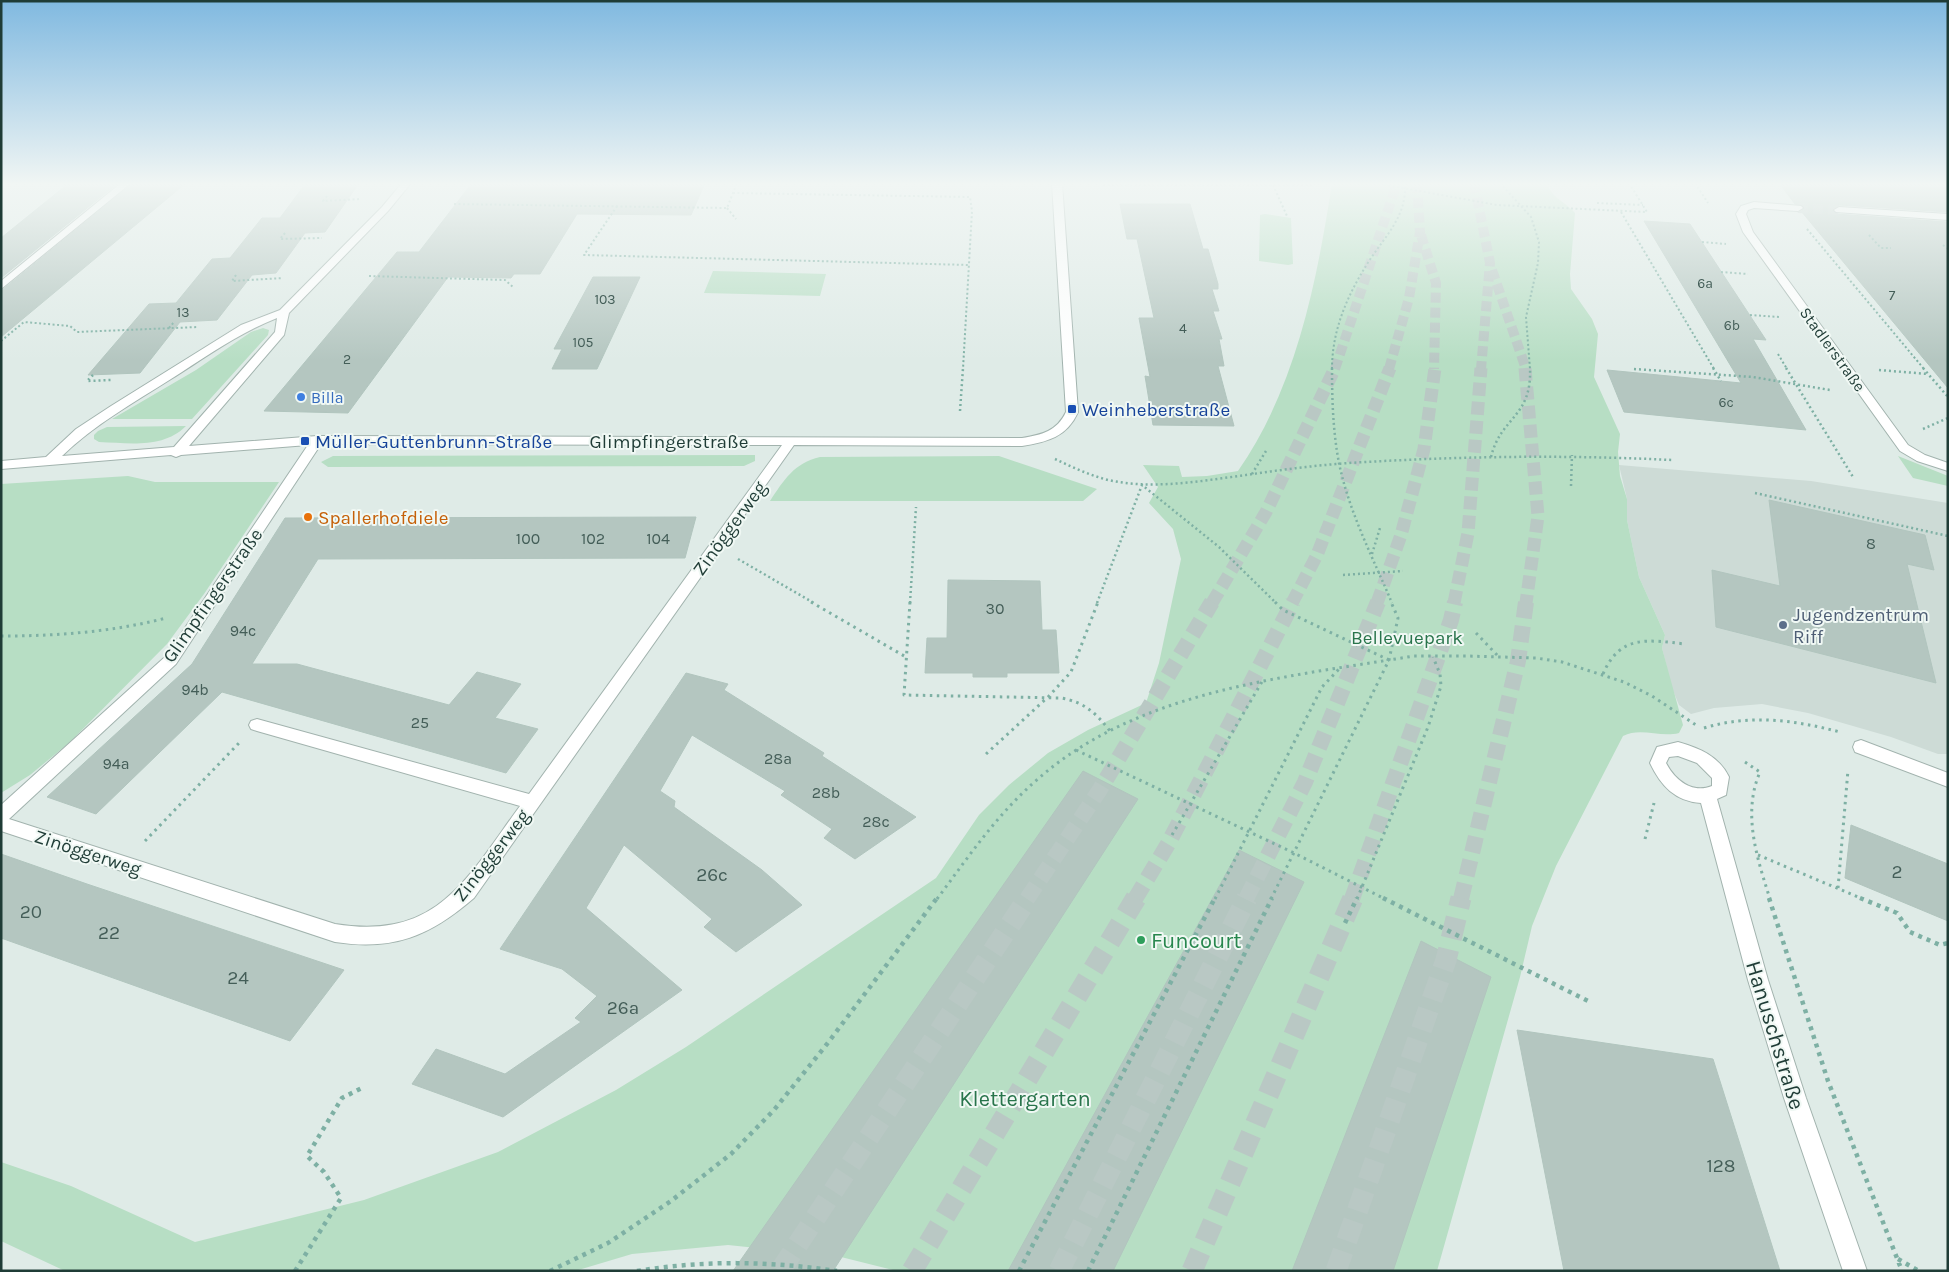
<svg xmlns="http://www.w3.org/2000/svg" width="1949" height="1272" viewBox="0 0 1949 1272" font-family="Karla,sans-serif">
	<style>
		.built { fill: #cddbd6 }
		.green { fill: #b7dec4 }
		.building { fill: #b4c6c0; stroke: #b1c5be }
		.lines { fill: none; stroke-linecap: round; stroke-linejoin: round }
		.minor-tunnel { stroke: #b9c8c4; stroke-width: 10; stroke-dasharray: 10 5; stroke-linecap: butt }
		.highway-tunnel-far3 { stroke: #b9c8c4; stroke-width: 10; stroke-dasharray: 10 5; stroke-linecap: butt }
		.highway-tunnel-far2 { stroke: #b9c8c4; stroke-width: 13; stroke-dasharray: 13 6; stroke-linecap: butt }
		.highway-tunnel-far1 { stroke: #b9c8c4; stroke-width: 16; stroke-dasharray: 16 8; stroke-linecap: butt }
		.highway-tunnel { stroke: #b9c8c4; stroke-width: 21; stroke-dasharray: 21 11; stroke-linecap: butt }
		.minor-casing { stroke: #a2b3ae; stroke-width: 2 }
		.path-far3 { stroke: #7eb0a4; stroke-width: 2; stroke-dasharray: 2 2.5; stroke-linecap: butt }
		.path-far2 { stroke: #7eb0a4; stroke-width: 2.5; stroke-dasharray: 2 3; stroke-linecap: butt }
		.path-far1 { stroke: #7eb0a4; stroke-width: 3; stroke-dasharray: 2.5 4.5; stroke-linecap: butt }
		.path { stroke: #7eb0a4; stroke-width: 4.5; stroke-dasharray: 4 5; stroke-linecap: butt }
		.minor { fill: #fff; fill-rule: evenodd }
		.path-bridge { stroke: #7eb0a4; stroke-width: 4.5; stroke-dasharray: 4 5; stroke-linecap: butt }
		.shop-dot { fill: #3f7fe0; stroke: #f0f8f4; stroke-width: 2 }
		.transit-dot { fill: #1a4fb4; stroke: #f0f8f4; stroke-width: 2 }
		.food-dot { fill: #e8710a; stroke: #f0f8f4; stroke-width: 2 }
		.service-dot { fill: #5c6f8a; stroke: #f0f8f4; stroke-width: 2 }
		.leisure-dot { fill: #2e9e5b; stroke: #f0f8f4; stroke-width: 2 }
		.labels { text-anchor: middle; stroke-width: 4; stroke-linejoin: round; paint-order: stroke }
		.far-number-label { font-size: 14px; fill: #445e58 }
		.far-street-label { font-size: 16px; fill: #1f3c36; stroke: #f0f8f4 }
		.far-shop-label { font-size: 16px; fill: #366cbe; stroke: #f0f8f4; text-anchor: start }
		.number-label { font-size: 16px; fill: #445e58 }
		.transit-label { font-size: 19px; fill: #164399; stroke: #f0f8f4; text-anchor: start }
		.street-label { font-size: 19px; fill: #1f3c36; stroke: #f0f8f4 }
		.food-label { font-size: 19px; fill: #c56008; stroke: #f0f8f4; text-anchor: start }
		.service-label { font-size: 19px; fill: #4e5e75; stroke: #f0f8f4; text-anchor: start }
		.park-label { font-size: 19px; fill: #28744b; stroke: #f0f8f4 }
		.near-number-label { font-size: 19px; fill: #445e58 }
		.near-leisure-label { font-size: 22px; fill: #27864d; stroke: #f0f8f4; text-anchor: start }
		.near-street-label { font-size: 22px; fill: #1f3c36; stroke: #f0f8f4 }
		.near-park-label { font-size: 22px; fill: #28744b; stroke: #f0f8f4 }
	</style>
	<rect width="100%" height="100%" fill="#dfebe7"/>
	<path class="built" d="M1619,465L1811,481L1948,503V754H1938L1891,737L1808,713L1762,704L1714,708L1691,714L1679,705L1672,688L1662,648L1665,635L1639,577L1627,520V499Z"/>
	<path class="green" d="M1332,183H1547C1552,199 1565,201 1575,213L1570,274L1571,289L1592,319L1598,334L1594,377L1620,434L1618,452L1620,476L1627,499V520L1639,577L1665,635L1662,648L1683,725L1679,733C1660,738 1641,727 1623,736L1556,866L1532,926L1520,977L1437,1271H897L841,1257L728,1245L632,1254L575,1271H65L1,1241V1162L71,1186L195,1242L364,1200L498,1152L616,1090L686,1047L936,878L979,815L1009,785L1048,753L1088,730L1146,703L1159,663L1181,559L1173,529L1149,503L1158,487L1143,465L1179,466L1182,477L1207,476L1238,471C1296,388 1317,281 1332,183Z
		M1265,214L1291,218L1293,264L1288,265L1259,261L1260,215Z
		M713,271L826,274L820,296L704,293Z
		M263,328L269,330L268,335L192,419H112L196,370L251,332Z
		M186,426C163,449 129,443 99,442L94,439V435L98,431L107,427Z
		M755,455V461L744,466L328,467L321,462L333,456Z
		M999,456L1097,489L1083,501H770C784,480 794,463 820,457Z
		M1898,456L1948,476V486L1913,478Z
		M128,476L155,482H279L204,594L167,644L70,742L30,775L1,793V484Z"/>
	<path class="building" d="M69,183H118L1,278V238Z
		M133,183H186L1,337V291Z
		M306,183H359L325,232L305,233L276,273L252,275L217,320L180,322L140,373L88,375L149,304L176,303L212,259L230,258L262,218H280Z
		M472,183H705L691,215L577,214L540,274H514L511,278L448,277L348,413L264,411L397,252H419Z
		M1779,183H1948V212L1839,205L1832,210L1836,214L1948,222V388L1801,211L1804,207L1795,204Z
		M1120,204H1190L1203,249H1208L1218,284V289H1212L1219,311H1213L1222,339H1219L1224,366H1218L1234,426L1153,425L1145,376L1150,377L1139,318H1154L1137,239H1127Z
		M1644,221L1690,224L1766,340L1753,339L1806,430L1624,412L1607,370L1741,383Z
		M593,277H640L597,369H552L562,349H554Z
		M1769,500L1925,535L1934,570L1907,564L1936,683L1716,627L1712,570L1780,586Z
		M696,517L685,558L318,559L252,664H297L449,705L477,672L521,684L495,718L538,729L506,773L222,692L96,814L47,797L192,664L285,518Z
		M948,580L1040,581L1042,630H1056L1059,673H1007V677H973V673H925L927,638H947Z
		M686,673L728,684L724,690L824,753L822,756L916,817L855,859L824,838L832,829L781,795L785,791L692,735L660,791L675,801L674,807L762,870L802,905L736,952L704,927L712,919L624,845L586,908L682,990L503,1117L412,1084L436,1049L505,1074L581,1022L575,1018L597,996L562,969L500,949Z
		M1083,771L1138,799L833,1271H733Z
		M1851,825L1948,864V921L1845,878Z
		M1239,850L1304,882L1113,1271H1008Z
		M1,854L87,884L344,970L290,1041L1,938Z
		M1421,941L1491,977L1393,1271H1292Z
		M1517,1030L1713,1059L1780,1271H1564Z"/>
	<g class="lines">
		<path class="minor-tunnel" d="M1798,208L1839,210"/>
		<path class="highway-tunnel-far3" d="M1474,183L1490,263L1481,369
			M1421,235L1436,283L1434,369
			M1492,270L1526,369
			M1335,369L1397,183
			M1389,369L1409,298L1420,232L1417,183"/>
		<path class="highway-tunnel-far2" d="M1525,368L1538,516L1526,603
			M1212,603L1266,512L1335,368
			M1292,603L1317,555L1390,368
			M1377,603L1401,535L1424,449L1435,368
			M1454,603L1468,533L1481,368"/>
		<path class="highway-tunnel-far1" d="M1027,899L1099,791L1212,602
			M1135,899L1168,844L1293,602
			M1246,899L1305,782L1378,602
			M1352,899L1451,620L1455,602
			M1461,899L1518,661L1526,602"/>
		<path class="highway-tunnel" d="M780,1271L1028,898
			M912,1271L1136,898
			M1059,1271L1247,898
			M1192,1271L1353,898
			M1336,1271L1446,960L1461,898"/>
		<g class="minor-casing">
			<path id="minor" d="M121,183H131L1,289V281Z
				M402,183H411L388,211L289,313L284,335L189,446L317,436L1022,438C1042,435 1057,431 1066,412L1052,183H1062L1078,412C1067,437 1047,442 1022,446L794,445L474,898C430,936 394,951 335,942L1,831V805L166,656L308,445L181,455L176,457L171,455L1,469V461L46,457L76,429L111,406L241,325L280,310L382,207ZM277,318L275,332L174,447L62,456C94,425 133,403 171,379C206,357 239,333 277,318ZM321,444L782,445L529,794L257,719L251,721L249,725L251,729L257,731L520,806C467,878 438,941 335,924L9,819L176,664Z
				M1754,202L1801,206L1803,208L1798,211L1754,208L1748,210L1746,214L1753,232L1908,445L1925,455L1948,463V471L1917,461L1900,451L1743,232L1736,214L1741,206Z
				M1839,207L1948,214V220L1836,212L1834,210Z
				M1861,740L1948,773V787L1855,752L1853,747L1855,742Z
				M1678,742C1699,748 1719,756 1729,777L1726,795L1717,799L1768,980L1806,1098L1867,1271H1843L1784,1098L1748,980L1701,803C1675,801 1661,786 1650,763L1657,747ZM1678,756L1697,763L1712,778V786C1692,794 1675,780 1666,763L1669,757Z"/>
		</g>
		<path class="path-far3" d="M1375,183L1497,205L1647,212
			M1500,183L1531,217L1539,242L1538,263L1526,317L1530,369
			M1629,183L1647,212
			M1695,183L1708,203
			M1103,185H1314L1316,183
			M1273,185L1287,216
			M733,193L970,197L972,211L963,369
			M327,196L323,201L360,199
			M1597,203L1643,205
			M454,204L727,208L737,183
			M617,206L584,255L969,265
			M727,208L736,219
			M1621,212L1714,369
			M1807,229L1924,369
			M285,233L280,239L322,238
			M1869,235L1881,248H1891
			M1702,242L1726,244
			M1943,245L1948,249
			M1721,272L1748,274
			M236,275L232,281L283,278
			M369,276L505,280L514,288
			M1750,315L1779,317
			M169,328L174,322
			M1,341L24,322L70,326L77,332L198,327
			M1778,354L1787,369
			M1332,369C1332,329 1348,294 1369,261C1386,235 1407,216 1405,183"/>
		<path class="path-far2" d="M1332,368C1332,400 1333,432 1339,463C1349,512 1373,558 1392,603
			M1713,368L1721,381
			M1786,368L1853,477
			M1923,368L1948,397
			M1634,369L1753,377L1830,390
			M1879,370L1928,374
			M93,375L87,381L111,380
			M960,411L963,368
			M1923,429L1948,418
			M1491,457C1501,416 1532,418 1530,368
			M1055,459C1072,467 1089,475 1108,480C1154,490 1200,481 1246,475C1286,469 1326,464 1366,462C1468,456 1570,455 1672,460
			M1252,474L1266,451
			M1571,486L1572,455
			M1755,493L1948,536
			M1372,554L1380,528
			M738,559L814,603
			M1343,575L1403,571
			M910,603L916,507
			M1097,603L1142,485L1219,547L1276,603"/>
		<path class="path-far1" d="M811,602L906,657
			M910,602L904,695L1061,698C1084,702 1096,713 1110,731
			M1275,602L1283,610L1389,660L1414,656H1466L1536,658L1562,662L1624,682L1652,696L1696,725
			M1476,633L1498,656
			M1,636C57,636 112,632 166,618
			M1603,674C1620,634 1648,640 1685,644
			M1704,728C1750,714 1794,720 1840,732
			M1076,750L1294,853L1385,899
			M986,754L1049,696L1071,672L1098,602
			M1745,762L1760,772C1742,813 1757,858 1770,899
			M1172,835L1263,680
			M1645,839L1654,803
			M145,841L239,743
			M1758,855L1863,899
			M1838,888L1848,770
			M937,899C969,856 998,813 1039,778C1134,695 1269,679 1389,660
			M1215,899L1322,687L1340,668
			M1271,899L1389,660L1398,618L1391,602
			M1357,899L1428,727L1441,686L1440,674L1433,657"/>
		<path class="path" d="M1383,898L1590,1002
			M1769,898L1828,1081L1902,1271
			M1860,898L1897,913L1910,932L1940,945L1948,943
			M1345,923L1357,898
			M1898,1259L1919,1271
			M295,1271L341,1198L324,1172L307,1156L342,1098L364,1087
			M550,1271L608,1243L671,1201L731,1154L774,1110L827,1044L937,898
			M1019,1271L1215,898
			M1088,1271L1272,898"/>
		<use href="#minor" class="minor"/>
		<path class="path-bridge" d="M637,1271C705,1260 769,1261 837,1271"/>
	</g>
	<linearGradient id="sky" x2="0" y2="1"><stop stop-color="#80b9e0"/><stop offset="0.51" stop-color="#f1f6f4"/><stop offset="1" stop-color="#f1f6f4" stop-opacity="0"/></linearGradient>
	<rect width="1949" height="361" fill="url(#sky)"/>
	<circle class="shop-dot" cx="301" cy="397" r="5"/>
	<g class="transit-dot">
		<rect x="1067" y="404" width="10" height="10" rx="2.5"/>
		<rect x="300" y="436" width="10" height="10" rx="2.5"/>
	</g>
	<circle class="food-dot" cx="308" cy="517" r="5"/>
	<circle class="service-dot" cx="1783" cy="625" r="5"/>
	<circle class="leisure-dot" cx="1141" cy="940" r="5"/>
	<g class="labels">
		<g class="far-number-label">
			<text x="1705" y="288">6a</text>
			<text x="1892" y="300">7</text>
			<text x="605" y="304">103</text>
			<text x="183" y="317">13</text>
			<text x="1732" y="330">6b</text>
			<text x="1183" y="333">4</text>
			<text x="583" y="347">105</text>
			<text x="347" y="364">2</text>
			<text x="1726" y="407">6c</text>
		</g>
		<g class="far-street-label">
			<text transform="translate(1833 349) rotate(54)" y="6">Stadlerstraße</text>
		</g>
		<g class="far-shop-label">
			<text x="311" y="403">Billa</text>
		</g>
		<g class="number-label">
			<text x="528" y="544">100</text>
			<text x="593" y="544">102</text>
			<text x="658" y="544">104</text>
			<text x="1871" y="549">8</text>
			<text x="995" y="614">30</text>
			<text x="243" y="636">94c</text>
			<text x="195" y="695">94b</text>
			<text x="420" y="728">25</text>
			<text x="778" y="764">28a</text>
			<text x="116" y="769">94a</text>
			<text x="826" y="798">28b</text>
			<text x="876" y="827">28c</text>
		</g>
		<g class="transit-label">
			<text x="1082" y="416">Weinheberstraße</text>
			<text x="315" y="448">Müller-Guttenbrunn-Straße</text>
		</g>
		<g class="street-label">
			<text x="669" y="448">Glimpfingerstraße</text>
			<text transform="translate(729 528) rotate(-54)" y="7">Zinöggerweg</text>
			<text transform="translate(212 595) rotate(-55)" y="7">Glimpfingerstraße</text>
			<text transform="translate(88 852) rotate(18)" y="7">Zinöggerweg</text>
			<text transform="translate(491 855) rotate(-52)" y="7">Zinöggerweg</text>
		</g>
		<g class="food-label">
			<text x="318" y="524">Spallerhofdiele</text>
		</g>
		<g class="service-label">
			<text x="1793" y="621">Jugendzentrum<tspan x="1793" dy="22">Riff</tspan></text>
		</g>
		<g class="park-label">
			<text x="1407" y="644">Bellevuepark</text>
		</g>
		<g class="near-number-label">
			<text x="1897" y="878">2</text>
			<text x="712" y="881">26c</text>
			<text x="31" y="918">20</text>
			<text x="109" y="939">22</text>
			<text x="238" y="984">24</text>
			<text x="623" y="1014">26a</text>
			<text x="1721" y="1172">128</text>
		</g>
		<g class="near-leisure-label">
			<text x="1151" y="948">Funcourt</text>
		</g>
		<g class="near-street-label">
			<text transform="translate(1776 1035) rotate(73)" y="8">Hanuschstraße</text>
		</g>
		<g class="near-park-label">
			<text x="1025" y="1106">Klettergarten</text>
		</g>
	</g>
	<rect width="1949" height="1272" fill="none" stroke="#1f3c36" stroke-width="5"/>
</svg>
